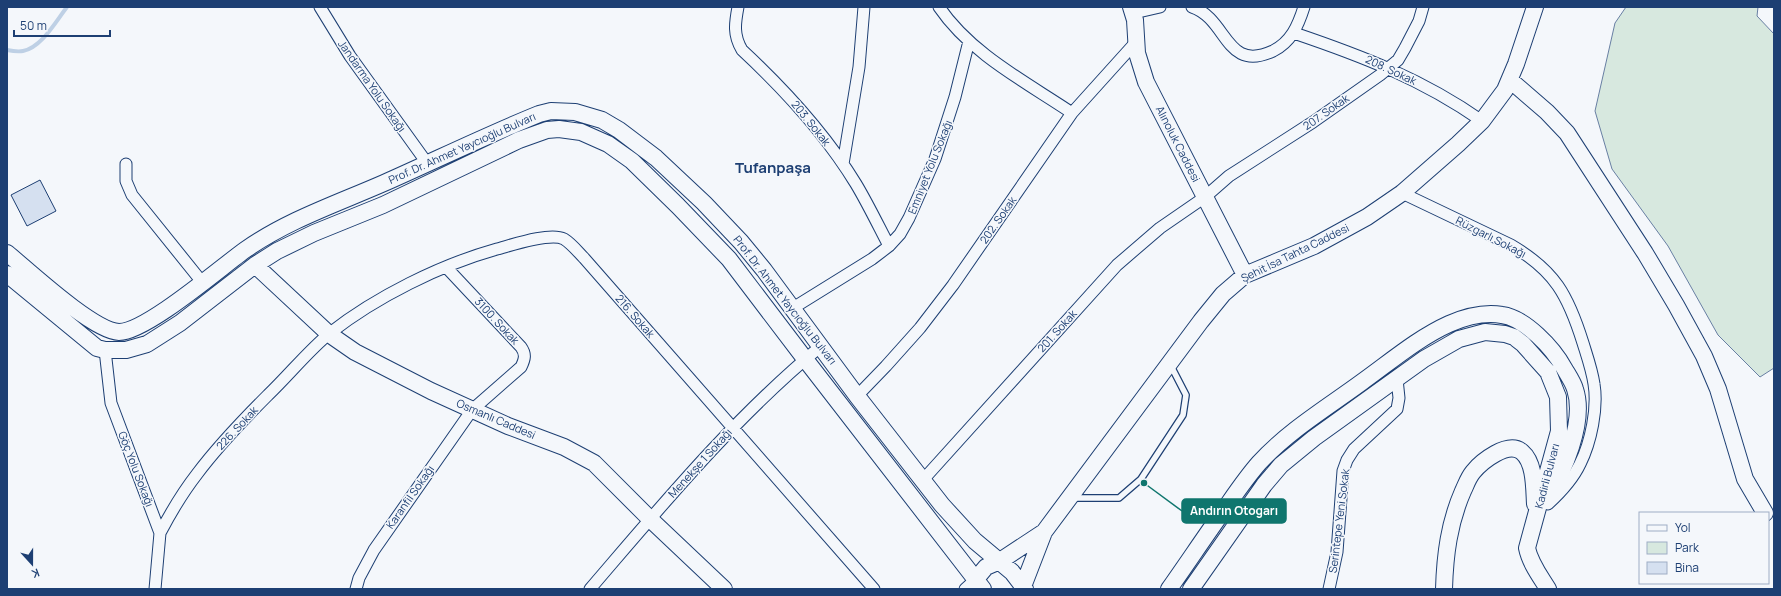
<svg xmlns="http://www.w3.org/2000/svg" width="1781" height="596" viewBox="0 0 1781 596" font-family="Manrope,sans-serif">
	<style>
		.green { fill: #d7e8df; stroke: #687fa3 }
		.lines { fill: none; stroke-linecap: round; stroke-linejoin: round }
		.stream { stroke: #bed0e5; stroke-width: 4 }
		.building { fill: #d5e0f0; stroke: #1d3f73 }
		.lane-casing { stroke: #1d3f73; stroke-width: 8 }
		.street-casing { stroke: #1d3f73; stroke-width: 13 }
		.secondary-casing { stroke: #1d3f73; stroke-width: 18 }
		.lane { stroke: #f4f7fb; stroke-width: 5.5 }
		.street { stroke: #f4f7fb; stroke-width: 11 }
		.secondary { stroke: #f4f7fb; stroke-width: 16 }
		.labels { text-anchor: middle; stroke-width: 3; stroke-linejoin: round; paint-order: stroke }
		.street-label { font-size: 11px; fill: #1d3f73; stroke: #f4f7fb }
		.district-label { font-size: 15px; font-weight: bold; fill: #1d3f73; stroke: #f4f7fb }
		.leader { fill: none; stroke: #0f766e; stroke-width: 1.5 }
		.callout-dot { fill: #0f766e; stroke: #f4f7fb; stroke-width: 1.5 }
		.callout { fill: #0f766e; stroke: #0f766e; stroke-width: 1.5 }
		.callout-label { font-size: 12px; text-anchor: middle; font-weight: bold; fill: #fff }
	</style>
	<rect width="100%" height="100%" fill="#f4f7fb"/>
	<path class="green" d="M1626,7H1758L1757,16L1774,34V368L1760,377L1718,335L1668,246L1612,169L1595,111L1615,23Z"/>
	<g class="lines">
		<path class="stream" d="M7,50C12,51 18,52 23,51C42,47 56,21 67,7"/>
	</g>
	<path class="building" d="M40,180L56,211L27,226L11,195Z"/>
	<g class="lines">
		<g class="lane-casing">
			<path id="lane" d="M1072,498H1119L1141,479L1183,415L1186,395L1171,366"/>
		</g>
		<g class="street-casing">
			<path id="street" d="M320,7L350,56L427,163
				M738,7C735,23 733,35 742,50C785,90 825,133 856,184C868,204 878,225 889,246
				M939,7C971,54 1026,82 1072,113
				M1192,7C1228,19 1225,73 1273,51C1291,42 1298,26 1304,7
				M1134,13L1160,7
				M1294,33C1362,56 1422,79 1482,121
				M126,164V181L132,195L202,282
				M843,164L859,67L864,7
				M1402,193L1511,245C1555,271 1568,295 1583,343C1587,356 1592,370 1594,384C1598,408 1591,442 1580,464C1573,479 1560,493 1548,504
				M793,308L872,259L889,246L900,234L909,218L935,159L955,97L969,41
				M105,350L111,403L160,533L155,589
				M857,396L886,366L920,328L953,285L1072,113L1136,42
				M922,481L1117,265L1160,228L1205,197L1229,176L1313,122L1380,75L1398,60L1405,48L1419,21L1423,7
				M160,533C171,512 183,492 197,474C218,446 243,420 268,395C288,376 309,350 330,333C376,297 440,265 497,249C512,245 550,232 564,239C572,244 578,252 584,258L874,589
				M356,589L359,578L374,550L472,410L521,367C525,359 526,354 521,347L446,267
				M590,589C663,504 734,418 821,346
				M965,589L976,579
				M1329,589L1337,552L1343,471L1347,460L1354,449L1397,409L1399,398L1397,379"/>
		</g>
		<g class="secondary-casing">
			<path id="secondary" d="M1131,7L1135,20L1137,53L1146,82L1245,275
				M1510,80L1547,112L1567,133L1645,253L1676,305L1704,356L1718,389L1745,479L1765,513
				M7,253C29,271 93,331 119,332C146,332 220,268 245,250C288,220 336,204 384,183C436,160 487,135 539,114L551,111L575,112L602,120L619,130L656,158L704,203L741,242L764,270L857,396L942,505L975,541L1012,572L1025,589
				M255,265L329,334L355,352L431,391L508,426L564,447L594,463L650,519L724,589
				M7,274L97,348L105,350H126L147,344L180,323L255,265L277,251L314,233L383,205L519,140L547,130L559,129L581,132L608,144L632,161L678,206L729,259L805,359L983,589
				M976,579L986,567L1000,561L1044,532
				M1022,589L1044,532L1201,321L1223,294L1245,275L1314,246L1367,217L1402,193L1458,144L1482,121L1505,90L1516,64L1535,7
				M1169,589C1186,565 1202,541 1219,517C1232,499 1244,480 1259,463C1288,431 1328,407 1362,382C1390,362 1418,338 1449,324C1465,317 1484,312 1502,315C1525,318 1553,348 1564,368C1568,375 1573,382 1575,389C1586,422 1563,473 1546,500
				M1191,589L1264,485L1281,465L1314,438L1424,359L1459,339L1485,332L1505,334L1514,337L1523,344L1548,372L1558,397L1559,431L1527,548C1530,563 1540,576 1548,589
				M1444,589C1445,555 1449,523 1463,491C1466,485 1468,478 1473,472C1481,462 1508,440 1522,452C1535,463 1534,488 1535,504"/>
		</g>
		<use href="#lane" class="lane"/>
		<use href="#street" class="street"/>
		<use href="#secondary" class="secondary"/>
	</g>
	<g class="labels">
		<g class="street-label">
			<text transform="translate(1391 70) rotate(25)" y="4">208. Sokak</text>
			<text transform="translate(372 86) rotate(55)" y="4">Jandarma Yolu Sokağı</text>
			<text transform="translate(1326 112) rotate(-35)" y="4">207. Sokak</text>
			<text transform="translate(811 123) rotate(51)" y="4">203. Sokak</text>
			<text transform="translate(1178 144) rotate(63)" y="4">Alınoluk Caddesi</text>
			<text transform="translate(462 148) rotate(-24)" y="4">Prof. Dr. Ahmet Yaycıoğlu Bulvarı</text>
			<text transform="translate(930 167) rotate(-68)" y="4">Emniyet Yolu Sokağı</text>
			<text transform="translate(998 220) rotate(-55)" y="4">202. Sokak</text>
			<text transform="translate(1491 237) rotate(27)" y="4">Rüzgarlı Sokağı</text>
			<text transform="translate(1295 253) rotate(-26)" y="4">Şehit İsa Tahta Caddesi</text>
			<text transform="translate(785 300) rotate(52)" y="4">Prof. Dr. Ahmet Yaycıoğlu Bulvarı</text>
			<text transform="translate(635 316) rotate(49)" y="4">216. Sokak</text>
			<text transform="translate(497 321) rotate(47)" y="4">3100. Sokak</text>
			<text transform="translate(1057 331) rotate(-48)" y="4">201. Sokak</text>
			<text transform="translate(496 419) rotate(23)" y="4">Osmanlı Caddesi</text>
			<text transform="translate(237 428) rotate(-47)" y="4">226. Sokak</text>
			<text transform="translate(700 463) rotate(-48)" y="4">Menekşe 1 Sokağı</text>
			<text transform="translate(136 469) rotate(69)" y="4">Göç Yolu Sokağı</text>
			<text transform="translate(1547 476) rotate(-75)" y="4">Kadirli Bulvarı</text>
			<text transform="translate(410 497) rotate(-55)" y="4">Karanfil Sokağı</text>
			<text transform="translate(1339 521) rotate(-83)" y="4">Serintepe Yeni Sokak</text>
		</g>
		<g class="district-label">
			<text x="773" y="173">Tufanpaşa</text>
		</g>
	</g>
	<path class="leader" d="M1144 483L1182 511"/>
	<circle class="callout-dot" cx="1144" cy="483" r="4"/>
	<rect class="callout" x="1182" y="499" width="104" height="24" rx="4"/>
	<g class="callout-label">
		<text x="1234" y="515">Andırın Otogarı</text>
	</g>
	<rect width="1781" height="596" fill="none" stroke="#1d3f73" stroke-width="16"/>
	<rect x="1639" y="512" width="130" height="72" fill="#f4f7fb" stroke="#9eadc5"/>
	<rect x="1647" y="525" width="20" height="6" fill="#f4f7fb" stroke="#9eadc5"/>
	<text x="1675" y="532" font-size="12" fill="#1d3f73">Yol</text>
	<rect x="1647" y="542" width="20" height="12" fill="#d7e8df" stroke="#9eadc5"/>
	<text x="1675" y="552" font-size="12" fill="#1d3f73">Park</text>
	<rect x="1647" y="562" width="20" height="12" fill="#d5e0f0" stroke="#9eadc5"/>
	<text x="1675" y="572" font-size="12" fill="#1d3f73">Bina</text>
	<g transform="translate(32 564) rotate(159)" stroke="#f4f7fb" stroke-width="3" paint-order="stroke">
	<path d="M0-3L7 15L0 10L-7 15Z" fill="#1d3f73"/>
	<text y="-6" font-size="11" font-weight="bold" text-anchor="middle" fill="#1d3f73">K</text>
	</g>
	<path d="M14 30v6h96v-6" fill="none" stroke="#1d3f73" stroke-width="2"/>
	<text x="20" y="30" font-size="12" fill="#1d3f73" stroke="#f4f7fb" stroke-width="3" paint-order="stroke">50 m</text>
</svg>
